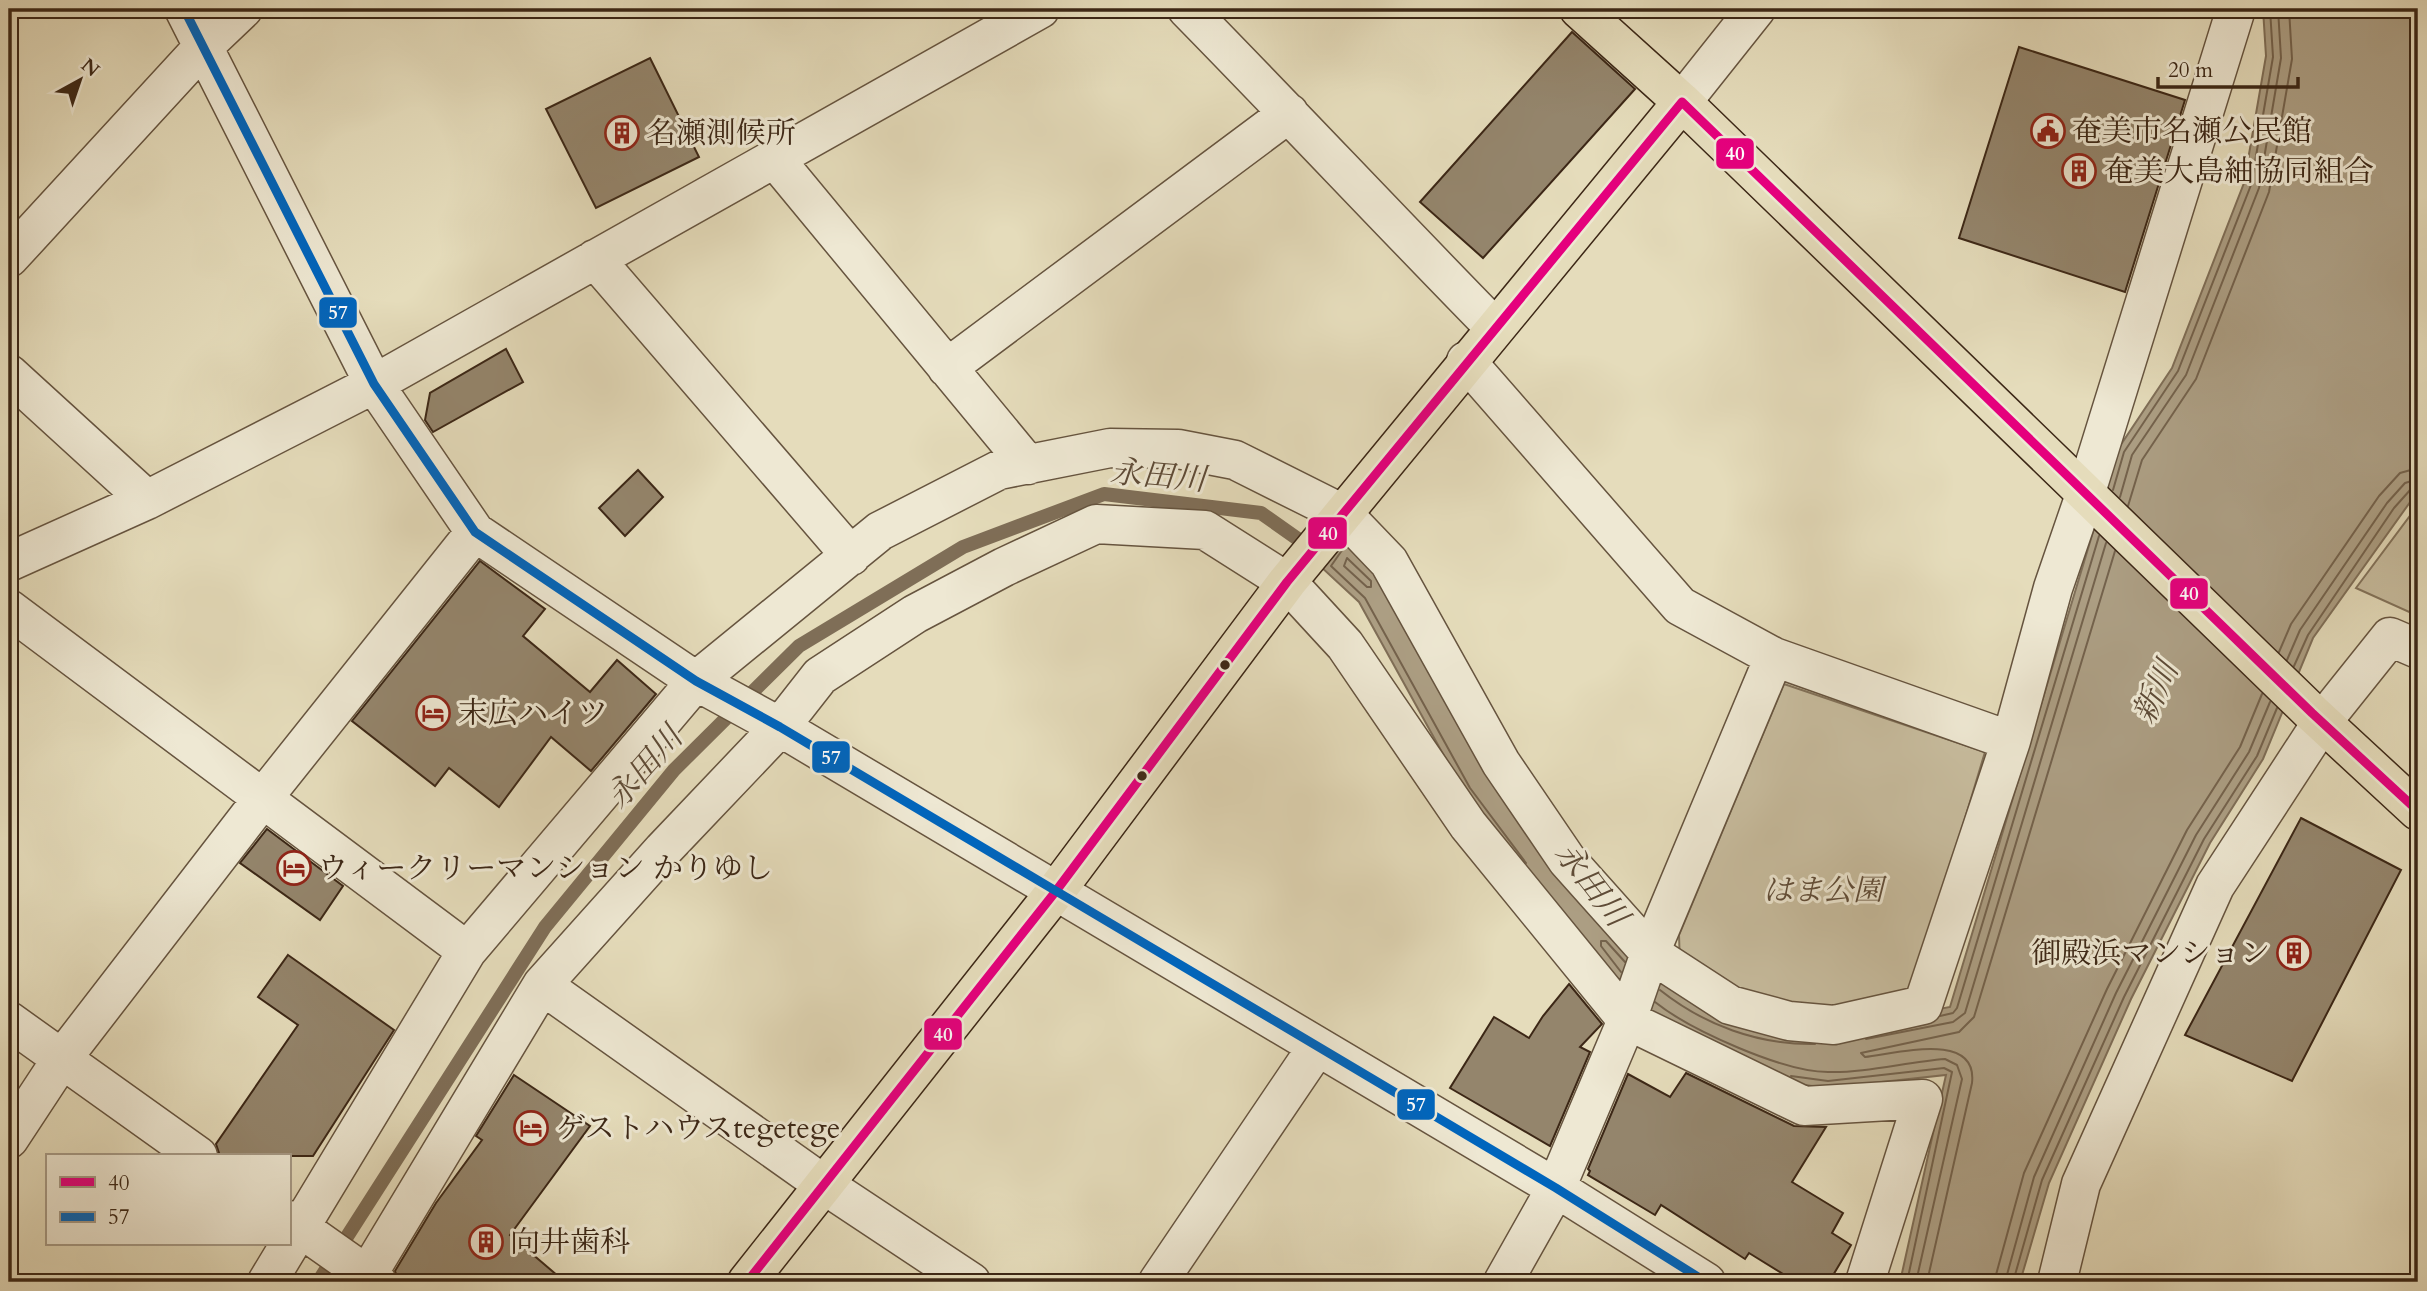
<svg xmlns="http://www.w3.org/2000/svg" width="2427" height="1291" viewBox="0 0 2427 1291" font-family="Cardo,'Noto Serif JP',serif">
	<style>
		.green { fill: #c8bd9f; stroke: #82725a; stroke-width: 2 }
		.water { fill: #ac9e83; stroke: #7f6e57; stroke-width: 2 }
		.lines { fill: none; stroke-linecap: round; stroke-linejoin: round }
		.shore { stroke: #74624c; stroke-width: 2 }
		.stream { stroke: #7f6e57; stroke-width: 14 }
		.building { fill: #94856c; stroke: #3c2716; stroke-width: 2 }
		.minor-casing { stroke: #66543f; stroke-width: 41 }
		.major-casing { stroke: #3c2716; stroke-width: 41 }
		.minor { stroke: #eee8d3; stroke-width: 38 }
		.major { stroke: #e5dcbb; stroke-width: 38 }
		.bus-1-casing { stroke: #eee8d3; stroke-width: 14 }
		.bus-2-casing { stroke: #eee8d3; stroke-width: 14 }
		.bus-1 { stroke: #e5007d; stroke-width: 9 }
		.bus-2 { stroke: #0065bd; stroke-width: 9 }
		.bus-dot { fill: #3c2716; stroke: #eee8d3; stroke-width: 2.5 }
		.labels { text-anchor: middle; stroke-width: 6; stroke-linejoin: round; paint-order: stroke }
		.poi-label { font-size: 30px; fill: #3c2716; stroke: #eee8d3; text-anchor: start }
		.park-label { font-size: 30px; font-style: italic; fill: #5f4c38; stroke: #eee8d3 }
		.water-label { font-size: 32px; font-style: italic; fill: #5e4b37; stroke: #eee8d3 }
		.line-badge { stroke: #eee8d3; stroke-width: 2.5 }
		.badge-label { font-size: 19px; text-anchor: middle; font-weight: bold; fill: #fff }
	</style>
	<rect width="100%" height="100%" fill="#e5dcbb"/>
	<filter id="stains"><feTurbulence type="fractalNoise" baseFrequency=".00286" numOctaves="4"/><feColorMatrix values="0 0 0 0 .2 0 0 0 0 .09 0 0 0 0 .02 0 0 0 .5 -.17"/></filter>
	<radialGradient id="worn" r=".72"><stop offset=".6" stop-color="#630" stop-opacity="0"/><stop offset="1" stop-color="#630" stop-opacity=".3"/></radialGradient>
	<path class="green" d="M2418,505V616L2356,588Z
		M1784,684L1985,752L1914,988L1841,1012L1738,996L1680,965L1679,935Z"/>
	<path class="water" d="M2263,9H2418V491L2313,638L2263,759L2210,843L2131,999L2049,1183L2020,1282H1900L1946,1075L1827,1088L1783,1082L1617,993L1464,792L1359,602L1320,566L1347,532L1632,947L1840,1028L1950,1007L2118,449L2172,368L2244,183L2266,56Z"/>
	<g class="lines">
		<path class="shore" d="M2113,490L2124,452L2178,371L2251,185L2273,57L2270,9
			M2120,497L2132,455L2186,375L2259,188L2281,58L2278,9
			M2128,506L2142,460L2196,379L2269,192L2292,59L2289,9
			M1345,546L1331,566L1365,598L1470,788L1526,863
			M1347,558L1371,581V587H1367L1344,566Z
			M2279,652L2291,624L2379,496L2400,473L2418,468
			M2287,660L2300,630L2387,503L2405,483L2418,479
			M2294,666L2308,635L2394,508L2411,489L2418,487
			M1621,972L1601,946V941H1606L1625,962
			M1660,990C1704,1025 1758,1045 1815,1044
			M1655,1002C1690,1030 1783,1072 1828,1072C1866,1073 1906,1062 1945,1059L1957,1065L1962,1079L1916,1282
			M1940,1016L1953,1013L1957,1008L2099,536
			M1866,1039L1953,1022L1965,1013L2106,543
			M1791,1076L1828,1081L1944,1068L1952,1072L1907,1282
			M1927,1282L1972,1083C1978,1030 1895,1054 1865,1057L1861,1053L1959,1032L1974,1017L2115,551
			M1994,1282L2024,1173L2107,989L2187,830L2240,747L2262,694
			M2005,1282L2034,1177L2116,993L2196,835L2249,752L2270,702
			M2013,1282L2042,1180L2124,997L2204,839L2257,756L2277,708"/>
		<path class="stream" d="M318,1282L545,927L674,770L799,646L963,547L1104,494L1261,513L1312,549"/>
	</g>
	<path class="building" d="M1572,32L1635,89L1483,258L1420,202Z
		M2019,47L2185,100L2125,292L1959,238Z
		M650,58L699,157L596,208L546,109Z
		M506,349L523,382L433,432L425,420L430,393Z
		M638,470L663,497L625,536L599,508Z
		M480,561L545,609L523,636L590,692L617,660L656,694L591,771L551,737L499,807L449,768L435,786L352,721Z
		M2301,818L2401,870L2292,1081L2185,1035Z
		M267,829L343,886L320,920L240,863Z
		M288,955L394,1030L313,1156H220L216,1144L298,1025L258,997Z
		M1569,984L1602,1024L1580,1047L1590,1052L1550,1146L1450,1088L1494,1017L1529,1038L1543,1016Z
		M1686,1073L1794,1126L1826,1127L1792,1182L1843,1213L1832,1233L1851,1245L1829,1282H1796L1749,1253L1745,1259L1661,1205L1655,1215L1588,1175L1590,1171L1588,1169L1628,1074L1670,1097Z
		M514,1075L590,1126L510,1235L565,1282H399L395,1271L436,1203L482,1140L476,1136Z"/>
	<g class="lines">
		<g class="minor-casing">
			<path id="minor" d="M184,9L374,384L475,532L696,681L780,727L1056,891L1556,1188L1706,1282
				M1187,9C1290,114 1391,222 1494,327
				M1682,102L1756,9
				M775,159L1028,465
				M9,258L202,48L243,9
				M595,259L851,556
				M1466,361L1680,606L1774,657L2011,741
				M947,368L1289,113
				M9,374L147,500
				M9,562L147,500L374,384L1040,9
				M9,609L467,951
				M542,985L823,1184L971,1282
				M9,1021L198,1156
				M9,1139L61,1060L263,798L475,532
				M289,1220L377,1282
				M267,1282L467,951L696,681L880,531L999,470L1110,448L1178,449L1235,460L1343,514L1389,562L1501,763L1567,860L1650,953L1730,1005L1789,1021L1834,1025L1923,1005L2011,741L2053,588L2086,492L2236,9
				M363,1282L542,985L663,850L780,727L820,676L915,614L1004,567L1096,524L1205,530L1287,582L1345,645L1468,825L1627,1020L1804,1106L1923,1099L1865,1282
				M1158,1282L1317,1047
				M1503,1282L1556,1188L1627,1020L1650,953L1774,657
				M2057,1282L2081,1184L2215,886L2322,722L2390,637L2418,649"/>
		</g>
		<g class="major-casing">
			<path id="major" d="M1579,9L1682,102
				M747,1282L1056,891L1287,582L1682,102L2312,713L2418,811"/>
		</g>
		<use href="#minor" class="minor"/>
		<use href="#major" class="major"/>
		<g class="bus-1-casing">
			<path id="bus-1" d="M747,1282L1056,891L1287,582L1682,102L2312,713L2418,811"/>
		</g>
		<g class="bus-2-casing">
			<path id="bus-2" d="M184,9L374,384L475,532L696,681L780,727L1056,891L1556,1188L1706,1282"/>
		</g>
		<use href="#bus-1" class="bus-1"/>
		<use href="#bus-2" class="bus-2"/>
	</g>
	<defs>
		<g id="civic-ring" transform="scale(1.75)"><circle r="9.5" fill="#eee8d3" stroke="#8f2418" stroke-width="1.5"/><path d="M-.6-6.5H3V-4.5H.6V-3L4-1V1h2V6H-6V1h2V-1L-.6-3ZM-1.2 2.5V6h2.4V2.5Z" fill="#8f2418"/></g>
		<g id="building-ring" transform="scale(1.75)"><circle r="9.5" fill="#eee8d3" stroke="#8f2418" stroke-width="1.5"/><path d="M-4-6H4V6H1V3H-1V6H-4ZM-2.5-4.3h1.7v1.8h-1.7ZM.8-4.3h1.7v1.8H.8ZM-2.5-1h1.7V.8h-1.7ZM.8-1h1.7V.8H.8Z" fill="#8f2418"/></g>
		<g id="hotel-ring" transform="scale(1.75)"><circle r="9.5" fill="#eee8d3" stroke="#8f2418" stroke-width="1.5"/><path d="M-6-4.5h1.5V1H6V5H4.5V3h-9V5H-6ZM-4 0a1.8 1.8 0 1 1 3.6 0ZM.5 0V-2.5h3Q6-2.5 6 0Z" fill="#8f2418"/></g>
	</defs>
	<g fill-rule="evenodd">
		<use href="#civic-ring" x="2048" y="131"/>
		<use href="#building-ring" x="622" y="133"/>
		<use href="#building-ring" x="2079" y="171"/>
		<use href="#hotel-ring" x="433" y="713"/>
		<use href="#hotel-ring" x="294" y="868"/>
		<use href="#building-ring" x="2294" y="953"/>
		<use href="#hotel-ring" x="531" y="1128"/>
		<use href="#building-ring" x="486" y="1242"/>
	</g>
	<g class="bus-dot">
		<circle cx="1225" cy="665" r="6"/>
		<circle cx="1142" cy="776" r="6"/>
	</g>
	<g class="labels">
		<g class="poi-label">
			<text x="2072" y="141">奄美市名瀬公民館</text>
			<text x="646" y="143">名瀬測候所</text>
			<text x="2104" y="181">奄美大島紬協同組合</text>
			<text x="458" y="723">末広ハイツ</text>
			<text x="318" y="878">ウィークリーマンション かりゆし</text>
			<text x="2270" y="963" text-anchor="end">御殿浜マンション</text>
			<text x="556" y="1138">ゲストハウスtegetege</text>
			<text x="510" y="1252">向井歯科</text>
		</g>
		<g class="park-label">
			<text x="1823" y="900">はま公園</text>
		</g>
		<g class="water-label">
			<text transform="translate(1158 475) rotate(5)" y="11">永田川</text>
			<text transform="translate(2155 692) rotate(-65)" y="11">新川</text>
			<text transform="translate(644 767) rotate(-49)" y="11">永田川</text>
			<text transform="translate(1592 884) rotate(52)" y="11">永田川</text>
		</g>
	</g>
	<g class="line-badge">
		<rect x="1715" y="137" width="40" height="33" rx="7" fill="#e5007d"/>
		<rect x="318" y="296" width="40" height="33" rx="7" fill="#0065bd"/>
		<rect x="1307" y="516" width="41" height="34" rx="7" fill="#e5007d"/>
		<rect x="2169" y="577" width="40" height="33" rx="7" fill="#e5007d"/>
		<rect x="811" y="740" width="40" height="34" rx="7" fill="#0065bd"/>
		<rect x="923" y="1017" width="40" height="34" rx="7" fill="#e5007d"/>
		<rect x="1396" y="1088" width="40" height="33" rx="7" fill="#0065bd"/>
	</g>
	<g class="badge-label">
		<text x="1735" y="160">40</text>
		<text x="338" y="319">57</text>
		<text x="1328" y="540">40</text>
		<text x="2189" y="600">40</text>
		<text x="831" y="764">57</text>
		<text x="943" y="1041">40</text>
		<text x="1416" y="1111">57</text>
	</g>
	<rect width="2427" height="1291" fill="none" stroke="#e5dcbb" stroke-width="35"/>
	<rect x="10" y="10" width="2406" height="1270" fill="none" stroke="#3c2716" stroke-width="3.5"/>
	<rect x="18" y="18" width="2392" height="1256" fill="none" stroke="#3c2716" stroke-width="2"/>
	<rect x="46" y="1154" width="245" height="91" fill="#eee8d3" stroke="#a79b87" stroke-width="2"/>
	<rect x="60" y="1177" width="35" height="10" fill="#e5007d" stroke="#a79b87" stroke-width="2"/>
	<text x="108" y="1190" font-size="21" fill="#3c2716">40</text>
	<rect x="60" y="1212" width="35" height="10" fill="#0065bd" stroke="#a79b87" stroke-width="2"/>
	<text x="108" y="1224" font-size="21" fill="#3c2716">57</text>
	<g transform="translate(80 80) rotate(40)" stroke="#eee8d3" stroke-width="5" paint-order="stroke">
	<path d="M0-5L12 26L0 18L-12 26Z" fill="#3c2716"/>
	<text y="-10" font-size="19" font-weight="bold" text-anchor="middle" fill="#3c2716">N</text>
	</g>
	<path d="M2158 77v10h140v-10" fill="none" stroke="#3c2716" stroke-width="3.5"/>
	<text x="2168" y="77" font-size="21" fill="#3c2716" stroke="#eee8d3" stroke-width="5" paint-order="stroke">20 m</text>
	<rect width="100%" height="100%" filter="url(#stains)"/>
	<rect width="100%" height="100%" fill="url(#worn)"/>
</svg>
